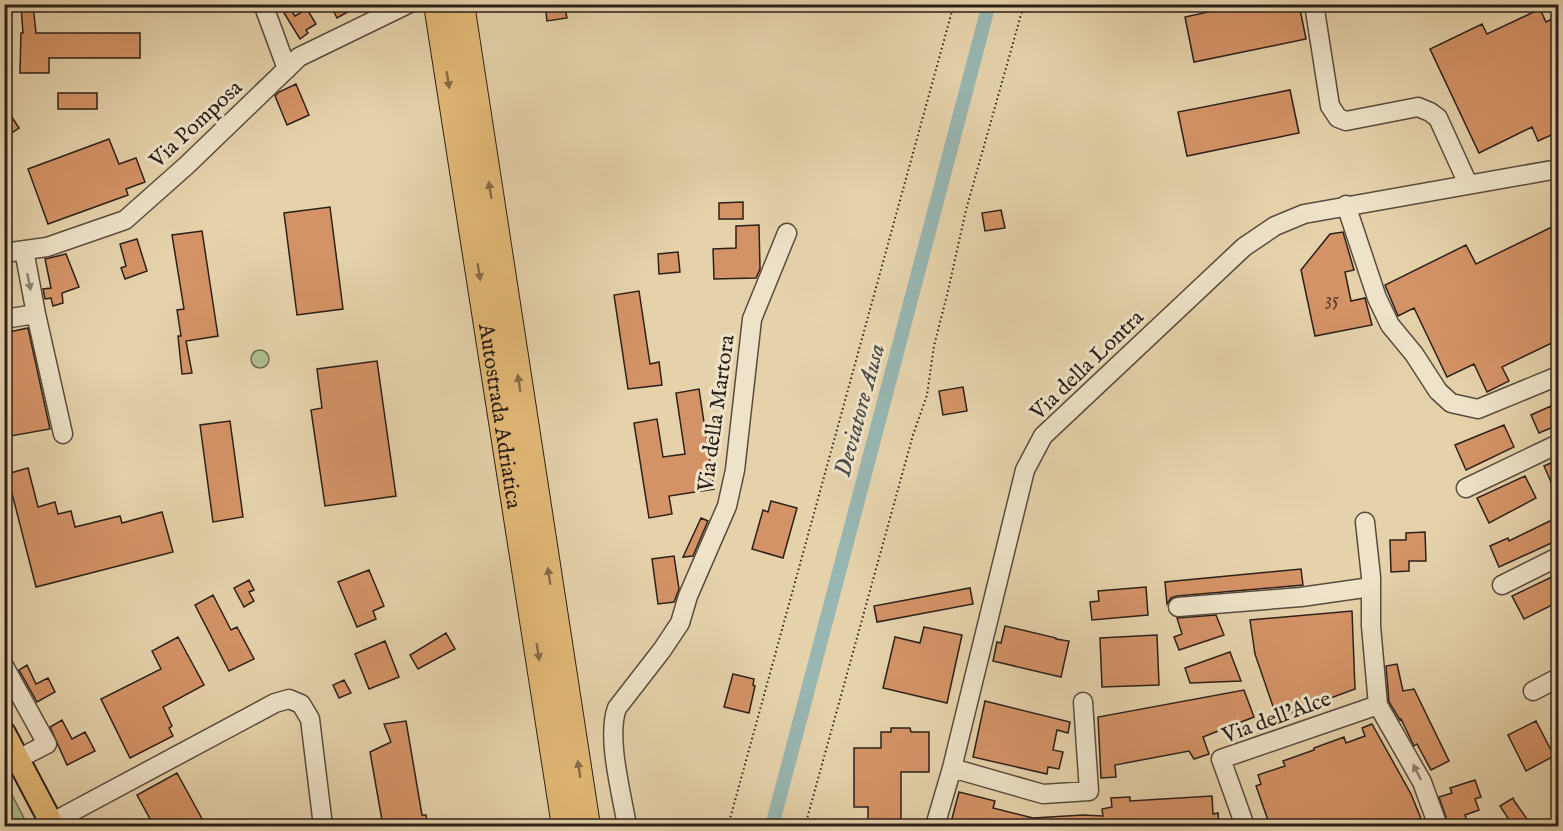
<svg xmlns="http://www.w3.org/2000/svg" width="1563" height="831" viewBox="0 0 1563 831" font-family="'IM FELL English',serif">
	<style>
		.green { fill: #aebd8e; stroke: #6d6e54; stroke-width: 1.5 }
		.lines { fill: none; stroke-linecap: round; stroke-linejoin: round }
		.canal { stroke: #98b6b2; stroke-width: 14 }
		.building { fill: #d49367; stroke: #2c201a; stroke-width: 1.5 }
		.minor-casing { stroke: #5a4c3e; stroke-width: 21 }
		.major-casing { stroke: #2c201a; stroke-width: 26 }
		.highway-casing { stroke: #2c201a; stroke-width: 28 }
		.path { stroke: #2c201a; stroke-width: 2; stroke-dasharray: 1.5 3; stroke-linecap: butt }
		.minor { stroke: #eee2c8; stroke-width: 18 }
		.major { stroke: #e2b976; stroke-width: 22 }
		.highway { stroke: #e2b976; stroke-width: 26 }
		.oneway { fill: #876c48 }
		.oneway2 { fill: #8d8171 }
		.labels { text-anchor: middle; stroke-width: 6; stroke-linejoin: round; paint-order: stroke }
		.number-label { font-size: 20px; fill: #563d2d }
		.street-label { font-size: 22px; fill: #2c201a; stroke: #eee2c8 }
		.water-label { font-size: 24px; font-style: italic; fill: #4c4d48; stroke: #eee2c8 }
	</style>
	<rect width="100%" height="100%" fill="#e5d2ab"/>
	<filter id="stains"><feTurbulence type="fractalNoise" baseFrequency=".00333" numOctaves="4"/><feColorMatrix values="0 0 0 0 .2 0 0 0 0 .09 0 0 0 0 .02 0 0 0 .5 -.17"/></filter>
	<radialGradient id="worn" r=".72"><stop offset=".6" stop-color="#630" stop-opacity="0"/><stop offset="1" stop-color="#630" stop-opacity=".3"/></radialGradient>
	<path class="green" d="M251 359a9 9 0 1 1 18 0a9 9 0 1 1-18 0Z
		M5,781L28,826H5Z"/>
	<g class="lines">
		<path class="canal" d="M772,826L989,4"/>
	</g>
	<path class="building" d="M330,4H362L337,18Z
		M545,4H564L567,18L547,21Z
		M1245,4H1299L1306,39L1194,62L1185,17Z
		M33,5L36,33H140V58H49V73H20L21,33H23L21,7Z
		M290,9L295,16L307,9L316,24L306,30L308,33L300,39L284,13Z
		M1540,9L1546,22L1558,16V132L1538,141L1532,127L1479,153L1430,49L1482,24L1487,34Z
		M296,84L309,115L287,125L275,96L279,92Z
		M1290,90L1299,133L1187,156L1178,112Z
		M58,93H97V109H58Z
		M4,105L19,128L4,138Z
		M109,139L119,164L136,158L145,182L126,189L128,195L48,224L28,169Z
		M743,202V219H719V203Z
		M330,207L343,309L297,315L284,213Z
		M1001,210L1005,228L985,231L982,213Z
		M1558,224V340L1502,367L1509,381L1487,392L1474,364L1447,377L1414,308L1398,316L1385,285L1466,245L1476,264Z
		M759,225L760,269L756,278L714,279L713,249L736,248V226Z
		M202,231L218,336L186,341L192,373L182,374L178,336H181L177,310L184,309L172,235Z
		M1343,232L1354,270L1345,272L1351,301L1365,298L1372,325L1315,336L1301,270L1330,234Z
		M137,239L147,271L125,279L121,268L126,266L120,244Z
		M678,252L680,272L659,274L658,254Z
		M66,254L79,287L62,293L63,303L53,306L51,298L45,299L43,289L51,288L45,259Z
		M639,291L650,364L659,362L662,385L628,389L614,295Z
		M28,328L50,429L11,436L4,403V333Z
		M377,361L396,496L325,506L311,410L322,408L317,369Z
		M963,387L967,411L943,415L939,391Z
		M699,389L714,489L669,496L672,514L649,518L634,423L657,419L663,457L685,454L676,393Z
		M1551,406L1558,425L1539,433L1531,415Z
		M230,421L243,517L213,522L200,425Z
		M1504,425L1514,447L1466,470L1455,445Z
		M1558,460V498L1544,466Z
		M28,468L38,507L55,502L58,514L71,511L75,527L120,516L122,523L162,512L173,552L36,587L7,474Z
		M1525,476L1536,498L1489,523L1477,498Z
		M771,501L797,508L783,558L752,549L763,510L768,512Z
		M1558,517V540L1499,567L1490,546L1508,538L1509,541Z
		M701,518L708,521L693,556L683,557Z
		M1425,532L1426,561H1409V571L1391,572L1390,540H1406V533Z
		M674,556L679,589L674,602L658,604L652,559Z
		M1301,569L1303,585L1177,596L1171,598L1167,604L1165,582Z
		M369,570L384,606L373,611L376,619L357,627L338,582Z
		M1558,574V602L1524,619L1512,596Z
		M249,580L254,590L249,592L254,601L244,607L234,588Z
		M1146,587L1148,615L1092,620L1090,602L1099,601L1098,591Z
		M970,588L973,604L877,622L874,606Z
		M213,595L231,630L237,627L254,659L229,671L195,605Z
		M1352,611L1355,689L1277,718L1255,654L1250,620Z
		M1216,615L1224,635L1179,650L1174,637L1182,634L1177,618Z
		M1005,626L1056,638V639L1069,641L1061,677L993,661L997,642L1001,643Z
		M924,627L962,635L947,703L883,688L895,637L920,643Z
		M446,633L455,649L418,669L410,655Z
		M1157,635L1159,685L1102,687L1100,638Z
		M178,637L204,685L163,707L172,726L169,728L173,736L130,758L101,699L161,669L152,651Z
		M385,641L399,677L369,689L355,654Z
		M1230,652L1241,681L1190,683L1185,668Z
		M1397,664L1403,691L1414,689L1449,761L1431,770L1417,744L1414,746L1401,719L1400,720L1389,702L1386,666Z
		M27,665L36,684L48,678L55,692L37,702L19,670Z
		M733,674L754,679L753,685L755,686L749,713L724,707Z
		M344,680L351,693L339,698L333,685Z
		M1244,690L1254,717L1203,737L1209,754L1194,759L1189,751L1115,765L1116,777L1101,778L1098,717Z
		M985,701L1070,722L1068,733L1057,730L1053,750L1063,752L1059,769L1048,767L1047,774L973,757Z
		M62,720L72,739L85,732L95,751L67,765L50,727Z
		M406,721L422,815H426L428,826H383L370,752L391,742L384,724Z
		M1536,721L1554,756L1526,771L1508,735Z
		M1372,724L1411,794L1424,826H1270L1256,786L1261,784L1258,775L1285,766L1283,761L1314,750V748L1344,737L1346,743L1365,736L1362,728Z
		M891,728H910L911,732H929V772H901V826H868V807H854V748H881V732H891Z
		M177,773L206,826H154L137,795Z
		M1475,780L1481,797L1475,799L1479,810L1465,815L1467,820L1449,826L1439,797L1452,793L1450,788Z
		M959,792L995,801L993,808L1033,818L1083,815L1103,816L1102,809L1112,807L1111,798L1130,797V801L1212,796L1213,814L1218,813L1219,826H950Z
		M1513,798L1515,802L1532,826H1513L1500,806Z"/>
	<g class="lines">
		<g class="minor-casing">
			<path id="minor" d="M263,4L287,69
				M1314,4L1330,106L1338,118L1346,121L1418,107L1430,112L1438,118L1468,184
				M4,5L6,4
				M1346,205L1377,298L1390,325L1414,354L1438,391L1451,403L1478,409L1558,376
				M24,250L36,314L63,434
				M4,253L47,247L125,220L187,165L299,57L408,4
				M4,319L36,314
				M1466,488L1558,444
				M1365,522L1371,577V626L1378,705L1422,782L1438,826
				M1502,585L1558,557
				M1178,607L1301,597L1371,587
				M4,666L47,744L18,759
				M1533,691L1558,678
				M952,768L1043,794L1089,791L1083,702
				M51,823L275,703L289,699L301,704L310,719L323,826
				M627,826C622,795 606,737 617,708L662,650L680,623L688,596L727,506L735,470L752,319L787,233
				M935,826L952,768L1025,470L1043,436L1244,247L1275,226L1304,214L1558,169
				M1245,826L1221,759L1378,705"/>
		</g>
		<g class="major-casing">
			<path id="major" d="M4,733L53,826"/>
		</g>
		<g class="highway-casing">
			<g id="highway">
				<path id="s1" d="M437,4L565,826"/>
				<path d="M461,4L587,826"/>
			</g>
		</g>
		<path class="path" d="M728,826L954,4
			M805,826L913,435L927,395L934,346L947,295L966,210L1024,4"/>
		<use href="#minor" class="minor"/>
		<use href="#major" class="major"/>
		<use href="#highway" class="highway"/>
	</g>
	<defs><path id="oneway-solid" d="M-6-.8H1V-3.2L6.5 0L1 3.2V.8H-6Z" transform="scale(1.5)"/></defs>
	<g class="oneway">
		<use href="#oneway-solid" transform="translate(448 80) rotate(81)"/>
		<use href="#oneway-solid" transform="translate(490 190) rotate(-99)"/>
		<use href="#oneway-solid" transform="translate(479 272) rotate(81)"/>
		<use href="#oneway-solid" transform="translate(519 383) rotate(-99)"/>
		<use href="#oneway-solid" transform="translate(549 576) rotate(-99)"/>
		<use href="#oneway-solid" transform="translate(538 652) rotate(81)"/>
		<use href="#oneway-solid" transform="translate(579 769) rotate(-99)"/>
	</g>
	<g class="oneway2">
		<use href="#oneway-solid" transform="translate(29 282) rotate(79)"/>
		<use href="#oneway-solid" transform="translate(1417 772) rotate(-117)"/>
	</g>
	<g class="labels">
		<g class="number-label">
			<text x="1332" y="305">35</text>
		</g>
		<g class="street-label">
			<text transform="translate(195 123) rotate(-43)" y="8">Via Pomposa</text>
			<text transform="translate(1086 364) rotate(-44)" y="8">Via della Lontra</text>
			<text transform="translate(715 413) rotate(-82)" y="8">Via della Martora</text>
			<text dy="8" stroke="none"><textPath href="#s1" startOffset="417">Autostrada Adriatica</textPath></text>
			<text transform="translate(1276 716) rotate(-20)" y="8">Via dell'Alce</text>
		</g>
		<g class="water-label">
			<text transform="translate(859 410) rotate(-75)" y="8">Deviatore Ausa</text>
		</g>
	</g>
	<rect width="1563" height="831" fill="none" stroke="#e5d2ab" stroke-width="24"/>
	<rect x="6" y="6" width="1551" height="819" fill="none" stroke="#2c201a" stroke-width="3"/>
	<rect x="12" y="12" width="1539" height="807" fill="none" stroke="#2c201a" stroke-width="1.5"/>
	<rect width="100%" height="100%" filter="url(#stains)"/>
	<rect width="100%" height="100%" fill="url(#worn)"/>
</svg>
